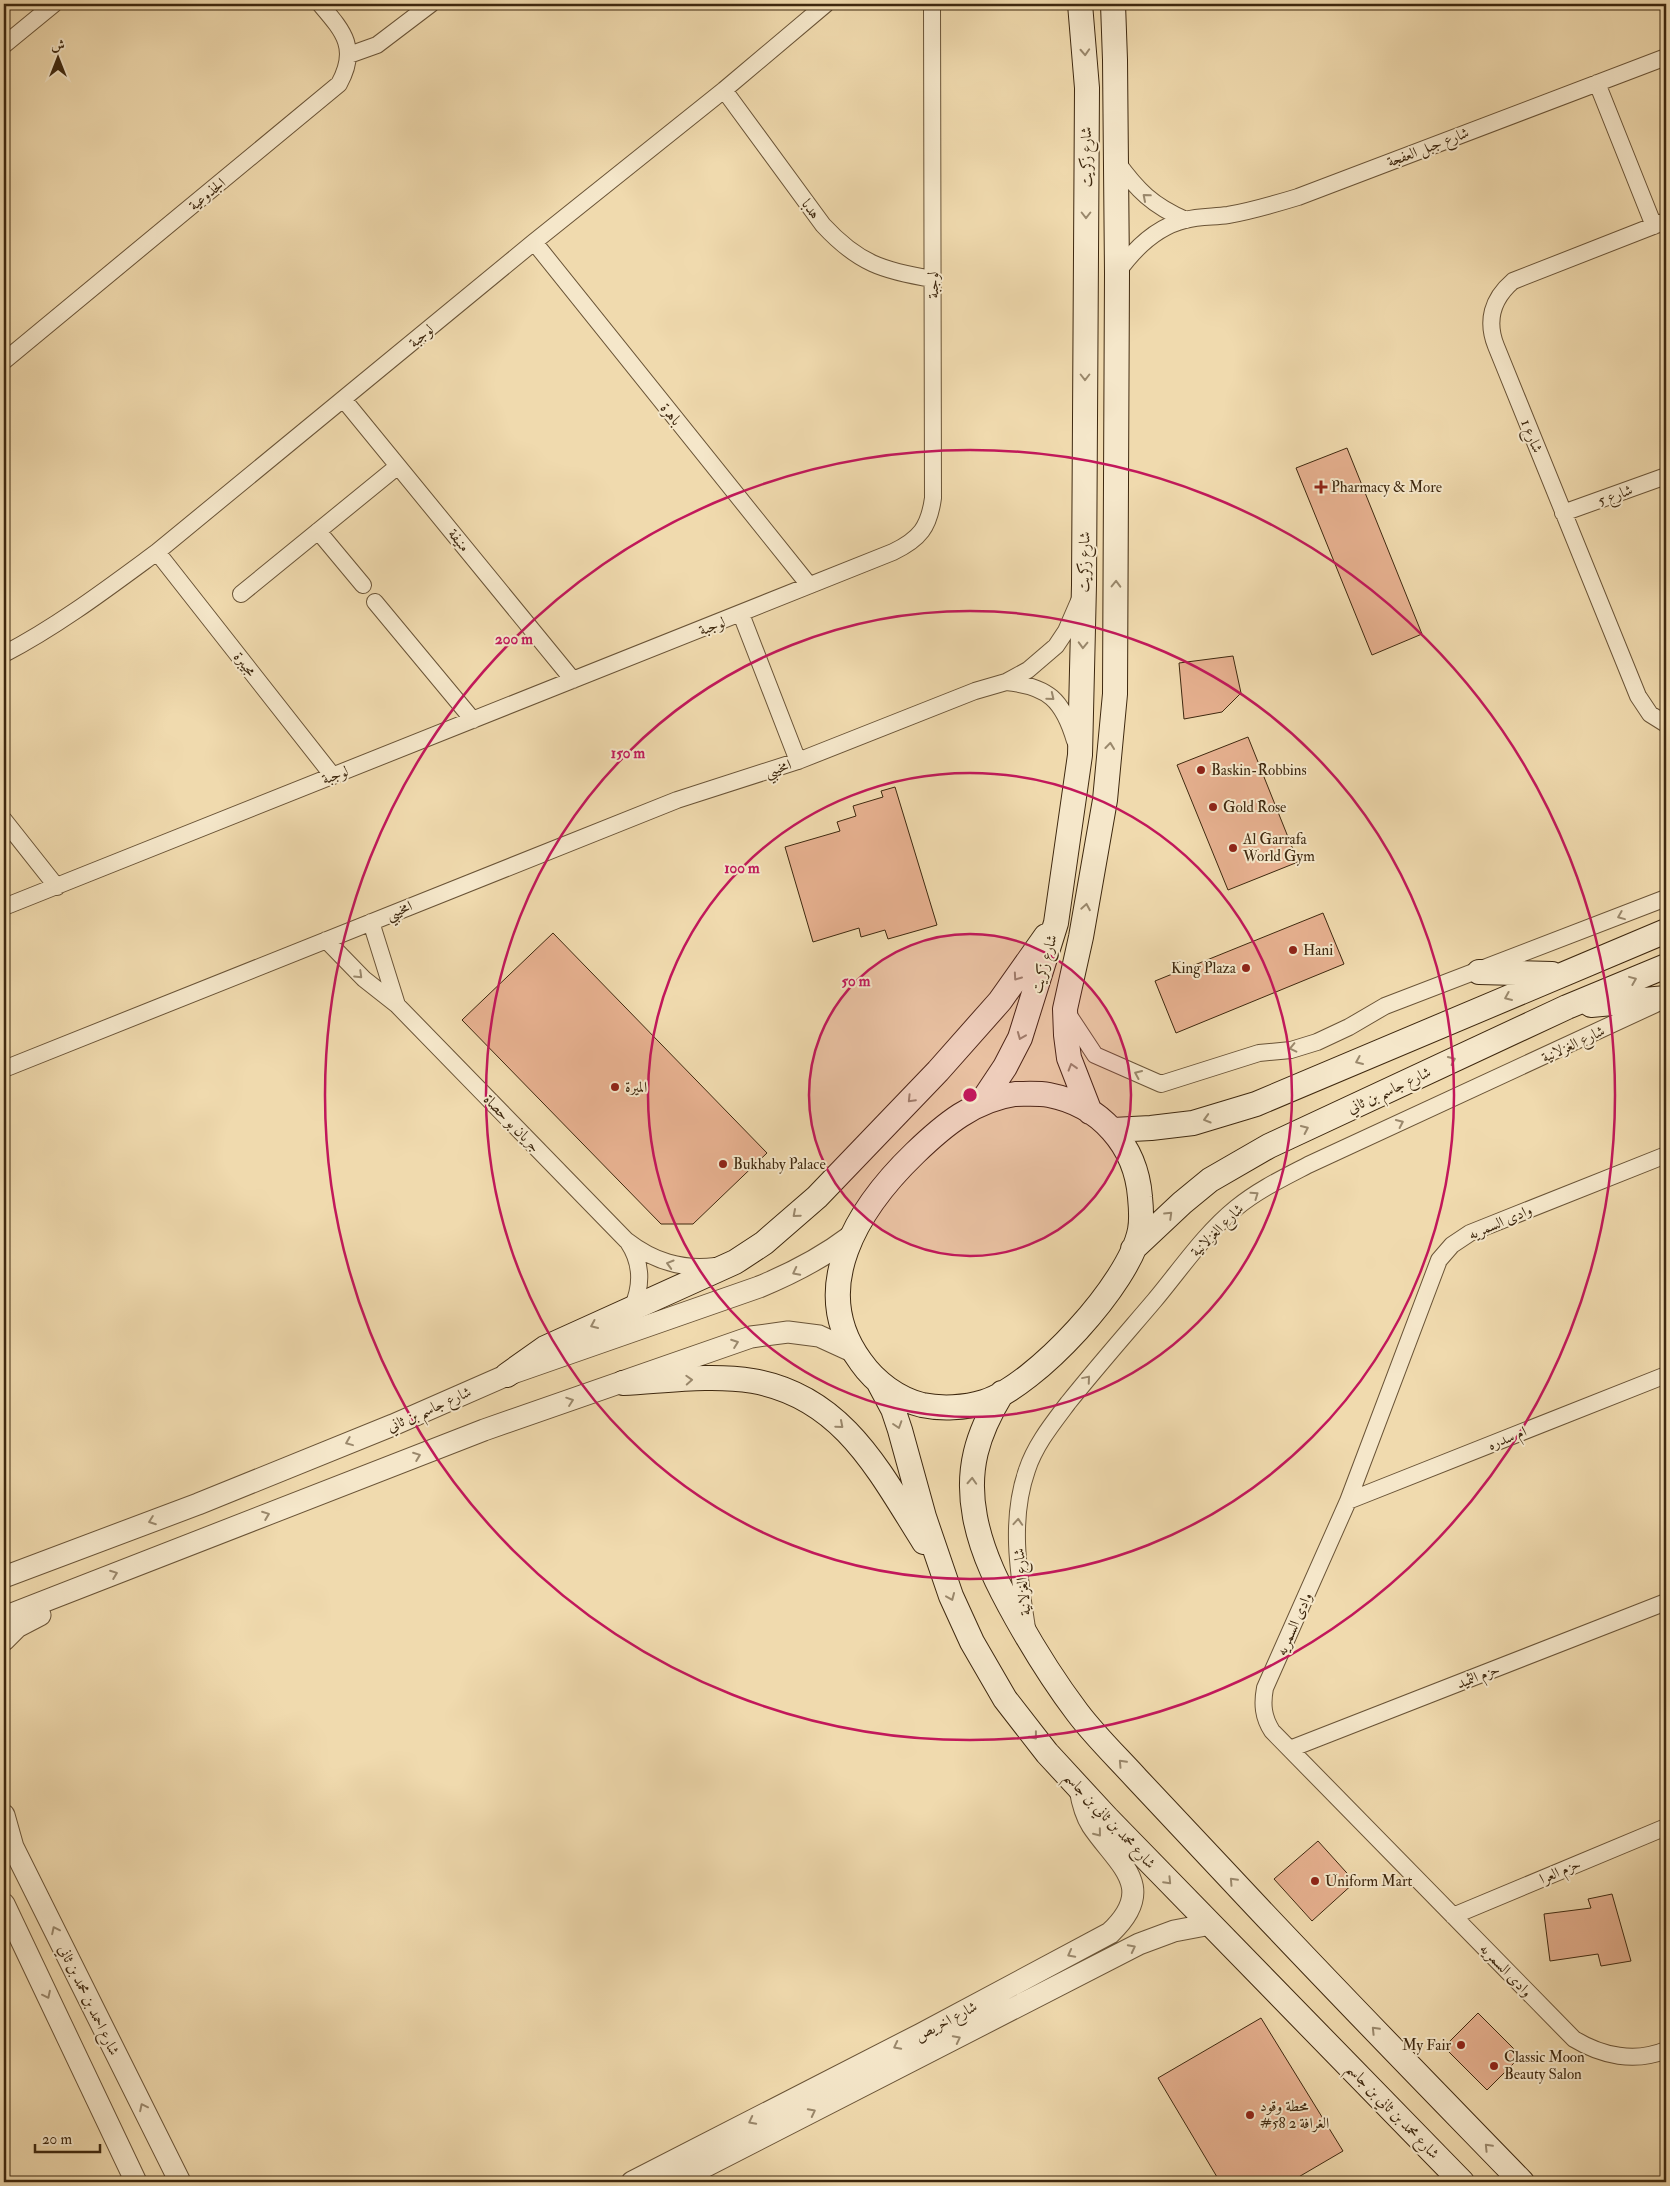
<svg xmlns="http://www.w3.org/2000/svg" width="1670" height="2186" viewBox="0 0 1670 2186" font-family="'IM FELL Double Pica',Amiri,serif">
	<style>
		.building { fill: #e7b190; stroke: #3e280f }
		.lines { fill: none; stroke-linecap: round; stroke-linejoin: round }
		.minor-casing { stroke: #6a5437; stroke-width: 18 }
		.tertiary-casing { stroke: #6a5437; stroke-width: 23 }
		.secondary-casing { stroke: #3e280f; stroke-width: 26 }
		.minor { stroke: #f5e7ca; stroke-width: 16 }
		.tertiary { stroke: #f5e7ca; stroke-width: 21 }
		.secondary { stroke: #f5e7ca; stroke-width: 24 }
		.oneway { stroke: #9a886c }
		.ring { fill: none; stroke: #c2185b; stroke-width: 2.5 }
		.poi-dot { fill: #8f2418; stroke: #f5e7ca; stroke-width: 2 }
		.labels { text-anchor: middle; stroke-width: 4; stroke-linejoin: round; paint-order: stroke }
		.street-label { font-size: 15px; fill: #3e280f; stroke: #f5e7ca }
		.poi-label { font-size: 15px; fill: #3e280f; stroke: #f5e7ca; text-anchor: start }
		.centre { fill: #c2185b; stroke: #f5e7ca; stroke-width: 2.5 }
		.ring-label { font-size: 15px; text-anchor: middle; font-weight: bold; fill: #c2185b; stroke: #f5e7ca; stroke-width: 4; stroke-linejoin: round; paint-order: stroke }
	</style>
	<rect width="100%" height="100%" fill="#f0daae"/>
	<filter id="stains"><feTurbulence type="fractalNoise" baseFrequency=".004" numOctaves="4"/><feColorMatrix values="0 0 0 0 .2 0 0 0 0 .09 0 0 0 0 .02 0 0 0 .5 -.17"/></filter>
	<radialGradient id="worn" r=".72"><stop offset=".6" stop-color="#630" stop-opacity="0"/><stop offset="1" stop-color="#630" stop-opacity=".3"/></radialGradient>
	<path class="building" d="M1347,448L1422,634L1372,655L1296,468Z
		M1233,656L1241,693L1222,712L1184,719L1179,663Z
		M1248,737L1298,862L1228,890L1177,765Z
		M895,787L937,925L888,939L885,930L861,937L859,928L813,942L785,847L840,831L837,822L856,816L853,806L883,797L881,791Z
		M1323,913L1344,964L1176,1033L1155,981Z
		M553,933L767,1153L693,1224H661L462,1020Z
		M1318,1841L1355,1882L1312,1921L1274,1879Z
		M1612,1894L1631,1961L1601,1966L1598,1954L1550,1961L1544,1914L1591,1908L1588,1899Z
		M1478,2013L1521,2056L1487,2090L1444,2047Z
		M1261,2018L1343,2151L1290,2182H1220L1158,2078Z"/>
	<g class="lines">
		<g class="minor-casing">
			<path id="minor" d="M4,45L54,4
				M349,55L377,45L431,4
				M1597,83L1654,226
				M724,90L823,225C858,263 883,271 933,279
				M1117,162C1137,190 1153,206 1186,220
				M1666,221L1513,281C1492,299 1486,321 1496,346L1638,696L1650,714L1666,724
				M534,242L809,585
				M1117,273C1134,249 1156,227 1185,220C1199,216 1214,217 1228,215C1252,211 1275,204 1298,197L1666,57
				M4,361L339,84C359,48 343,31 320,4
				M344,400L573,680
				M1563,513L1666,476
				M318,531L363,585
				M157,552L333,776
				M241,594L398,466
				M375,602L473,720
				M741,614L798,761
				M4,654C58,626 108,588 157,552L534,242L724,90L826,4
				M1006,682C1048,686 1063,700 1075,741
				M4,820L57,887
				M4,907L893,552C920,539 929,527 933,498L932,4
				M371,922L397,1005
				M326,940L364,979L397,1005L626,1240C653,1261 681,1270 715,1266
				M1066,1011L1095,1055L1161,1084L1259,1053L1291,1050L1317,1042L1349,1027L1385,1006L1666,898
				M4,1069L677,800L798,761L975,691L1006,682L1028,670L1056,646L1066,631L1079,601
				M1666,1155L1470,1233L1452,1245L1439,1260L1348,1501L1265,1688C1262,1704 1263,1717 1272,1731L1574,2039C1602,2056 1635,2063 1666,2050
				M628,1242C642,1263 642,1286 632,1308
				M1348,1501L1666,1375
				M1027,1628C1019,1576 1009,1521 1027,1470C1035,1445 1053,1423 1068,1403C1096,1368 1125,1335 1154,1301C1180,1270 1204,1234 1236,1208C1258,1190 1283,1178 1308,1165L1658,1003
				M1290,1749L1666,1602
				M1453,1916L1666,1827"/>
		</g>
		<g class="tertiary-casing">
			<path id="tertiary" d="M4,1577L198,1504L393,1425L507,1375L759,1287C793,1273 822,1258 851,1236
				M4,1617L484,1430L751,1337L788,1332L819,1336L854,1352
				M4,1640L17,1627L40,1615
				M4,1815L13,1847L180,2182
				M4,1904L136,2182
				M632,2182L921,2034L1110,1933C1159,1887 1118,1864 1092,1825C1085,1814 1082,1801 1080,1789
				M675,2182L1139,1944L1174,1931L1211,1924"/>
		</g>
		<g class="secondary-casing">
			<path id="secondary" d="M1479,972L1552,974
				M1591,1005L1666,998
				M1015,1094C1026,1094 1038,1093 1049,1095C1100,1105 1136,1145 1140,1197C1141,1207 1142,1219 1140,1230C1130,1283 1035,1386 984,1402C965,1408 941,1409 922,1405C898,1399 875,1382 861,1362C806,1288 859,1207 915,1153C944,1125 974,1100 1015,1094Z
				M981,1103L1005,1067L1020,1038L1056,923L1080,755L1084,585L1087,88L1080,4
				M1090,1112L1069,1058L1066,1035L1065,1009L1081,937L1105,800L1115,694L1117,273L1115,60L1113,4
				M1113,1130L1151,1128L1193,1123L1256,1104L1666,931
				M1133,1249L1182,1203L1210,1180L1269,1146L1567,1007L1666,966
				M507,1375L545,1348L735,1262L764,1243L817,1197L938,1071L1000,1001L1046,936
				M878,1381L893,1409L900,1430L924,1517L951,1596L972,1642L1005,1699L1047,1753L1107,1818L1462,2182
				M623,1383C665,1381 711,1374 753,1381C843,1397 879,1471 924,1542
				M1002,1393C977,1434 966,1470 975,1517C982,1554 999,1587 1017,1619C1035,1651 1055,1683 1077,1712C1095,1736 1117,1757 1137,1779C1168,1812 1199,1845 1230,1878C1326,1981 1424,2081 1522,2182"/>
		</g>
		<use href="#minor" class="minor"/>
		<use href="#tertiary" class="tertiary"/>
		<use href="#secondary" class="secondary"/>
	</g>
	<defs><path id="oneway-chevron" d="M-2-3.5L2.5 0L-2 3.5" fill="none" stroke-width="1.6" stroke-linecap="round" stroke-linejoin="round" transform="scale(1.25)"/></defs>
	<g class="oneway">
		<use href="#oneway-chevron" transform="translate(1085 52) rotate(87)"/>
		<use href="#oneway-chevron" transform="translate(1146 197) rotate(-139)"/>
		<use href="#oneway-chevron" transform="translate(1086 215) rotate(90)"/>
		<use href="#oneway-chevron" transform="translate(1085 377) rotate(90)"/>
		<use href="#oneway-chevron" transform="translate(1116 584) rotate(-89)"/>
		<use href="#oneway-chevron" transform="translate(1083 645) rotate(92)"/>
		<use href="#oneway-chevron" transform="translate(1051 697) rotate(39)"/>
		<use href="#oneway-chevron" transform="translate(1110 746) rotate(-84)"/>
		<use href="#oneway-chevron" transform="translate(1086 907) rotate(-80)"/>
		<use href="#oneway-chevron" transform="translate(1621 916) rotate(158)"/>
		<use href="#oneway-chevron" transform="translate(359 975) rotate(44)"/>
		<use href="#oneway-chevron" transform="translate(1017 977) rotate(125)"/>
		<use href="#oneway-chevron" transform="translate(1633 980) rotate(-22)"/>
		<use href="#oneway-chevron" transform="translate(1508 997) rotate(157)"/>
		<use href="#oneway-chevron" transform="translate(1021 1036) rotate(112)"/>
		<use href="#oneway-chevron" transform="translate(1293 1048) rotate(167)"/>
		<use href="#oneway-chevron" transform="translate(1452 1060) rotate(-25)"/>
		<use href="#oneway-chevron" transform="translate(1359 1061) rotate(157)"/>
		<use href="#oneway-chevron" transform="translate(1072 1067) rotate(-107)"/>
		<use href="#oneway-chevron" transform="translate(1138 1074) rotate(-156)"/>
		<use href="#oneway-chevron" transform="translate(911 1099) rotate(134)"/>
		<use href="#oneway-chevron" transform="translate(1207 1119) rotate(164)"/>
		<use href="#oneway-chevron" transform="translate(1400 1123) rotate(-25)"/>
		<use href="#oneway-chevron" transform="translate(1305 1129) rotate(-25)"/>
		<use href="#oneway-chevron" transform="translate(1255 1195) rotate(-35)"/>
		<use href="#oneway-chevron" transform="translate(796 1214) rotate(139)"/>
		<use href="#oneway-chevron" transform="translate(1169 1215) rotate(-44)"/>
		<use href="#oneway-chevron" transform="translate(670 1264) rotate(-164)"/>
		<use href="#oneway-chevron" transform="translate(796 1272) rotate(153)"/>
		<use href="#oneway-chevron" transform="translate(594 1325) rotate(156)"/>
		<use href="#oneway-chevron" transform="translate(735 1343) rotate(-20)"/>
		<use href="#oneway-chevron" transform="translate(1087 1379) rotate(-50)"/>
		<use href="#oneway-chevron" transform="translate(689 1380) rotate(-3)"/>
		<use href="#oneway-chevron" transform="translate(570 1401) rotate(-19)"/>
		<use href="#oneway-chevron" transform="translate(840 1425) rotate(41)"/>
		<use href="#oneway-chevron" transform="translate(898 1425) rotate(72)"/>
		<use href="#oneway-chevron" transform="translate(349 1442) rotate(158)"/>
		<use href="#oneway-chevron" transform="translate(417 1456) rotate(-21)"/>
		<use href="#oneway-chevron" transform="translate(972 1481) rotate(-87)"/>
		<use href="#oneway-chevron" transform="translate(266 1515) rotate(-21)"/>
		<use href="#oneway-chevron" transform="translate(152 1521) rotate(160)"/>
		<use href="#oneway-chevron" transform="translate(1018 1522) rotate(-86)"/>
		<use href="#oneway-chevron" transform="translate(114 1574) rotate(-21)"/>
		<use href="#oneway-chevron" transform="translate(951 1597) rotate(67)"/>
		<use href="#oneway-chevron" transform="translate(1034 1736) rotate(52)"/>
		<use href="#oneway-chevron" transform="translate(1122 1763) rotate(-133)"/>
		<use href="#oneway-chevron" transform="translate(1098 1833) rotate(51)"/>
		<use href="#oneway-chevron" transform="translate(1168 1881) rotate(46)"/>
		<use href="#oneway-chevron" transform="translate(1233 1881) rotate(-133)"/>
		<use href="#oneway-chevron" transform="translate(55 1930) rotate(-116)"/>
		<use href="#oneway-chevron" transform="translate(1132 1948) rotate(-27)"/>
		<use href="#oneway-chevron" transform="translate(1071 1954) rotate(152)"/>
		<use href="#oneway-chevron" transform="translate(47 1995) rotate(64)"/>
		<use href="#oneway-chevron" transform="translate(1375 2030) rotate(-134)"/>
		<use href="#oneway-chevron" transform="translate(957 2039) rotate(-27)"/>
		<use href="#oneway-chevron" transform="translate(897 2046) rotate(153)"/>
		<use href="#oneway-chevron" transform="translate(143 2107) rotate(-116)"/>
		<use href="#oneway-chevron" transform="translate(812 2112) rotate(-27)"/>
		<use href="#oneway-chevron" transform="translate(752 2121) rotate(153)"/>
		<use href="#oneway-chevron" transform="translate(1488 2147) rotate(-134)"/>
	</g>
	<circle cx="970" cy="1095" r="161" fill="#c2185b" fill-opacity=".12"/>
	<g class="ring">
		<circle cx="970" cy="1095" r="161"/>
		<circle cx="970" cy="1095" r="322"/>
		<circle cx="970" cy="1095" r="484"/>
		<circle cx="970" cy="1095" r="645"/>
	</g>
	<g class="poi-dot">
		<path d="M1318.5 479.5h5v5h5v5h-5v5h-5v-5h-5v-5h5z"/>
		<circle cx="1201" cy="770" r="5"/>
		<circle cx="1213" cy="807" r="5"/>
		<circle cx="1233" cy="848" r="5"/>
		<circle cx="1293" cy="950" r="5"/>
		<circle cx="1246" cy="968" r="5"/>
		<circle cx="615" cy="1087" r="5"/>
		<circle cx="723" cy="1164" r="5"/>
		<circle cx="1315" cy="1881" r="5"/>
		<circle cx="1461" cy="2045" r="5"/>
		<circle cx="1494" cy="2066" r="5"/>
		<circle cx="1250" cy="2115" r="5"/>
	</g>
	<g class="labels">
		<g class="street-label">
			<text transform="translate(1428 147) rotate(-21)" y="5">شارع جبل العفجة</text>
			<text transform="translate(1086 157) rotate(-90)" y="5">شارع زكريت</text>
			<text transform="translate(207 194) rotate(-39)" y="5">الجذوعية</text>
			<text transform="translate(811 209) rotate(54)" y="5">هدبا</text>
			<text transform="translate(933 285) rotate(-90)" y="5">لوجبة</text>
			<text transform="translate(421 336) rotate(-40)" y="5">لوجبة</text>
			<text transform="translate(671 414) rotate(51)" y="5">باهرة</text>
			<text transform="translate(1532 436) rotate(68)" y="5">شارع 1</text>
			<text transform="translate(1615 495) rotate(-20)" y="5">شارع 5</text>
			<text transform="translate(459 540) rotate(51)" y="5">منيفة</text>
			<text transform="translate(1084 562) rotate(-89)" y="5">شارع زكريت</text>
			<text transform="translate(712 626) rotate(-21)" y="5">لوجبة</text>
			<text transform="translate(245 664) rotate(52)" y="5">مجيبرة</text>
			<text transform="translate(778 768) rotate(-18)" y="5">امخيبي</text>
			<text transform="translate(335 775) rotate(-21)" y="5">لوجبة</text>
			<text transform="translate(399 910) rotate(-22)" y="5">امخيبي</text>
			<text transform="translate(1044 964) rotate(-74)" y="5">شارع زكريت</text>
			<text transform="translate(1573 1044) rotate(-25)" y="5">شارع الغزلانية</text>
			<text transform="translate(1389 1090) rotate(-25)" y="5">شارع جاسم بن ثاني</text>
			<text transform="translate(512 1123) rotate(46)" y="5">جريان بو حصاة</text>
			<text transform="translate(1500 1222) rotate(-23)" y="5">وادى السمريه</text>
			<text transform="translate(1217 1230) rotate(-45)" y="5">شارع الغزلانية</text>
			<text transform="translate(429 1409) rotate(-24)" y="5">شارع جاسم بن ثاني</text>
			<text transform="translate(1507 1438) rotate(-22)" y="5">ام سدره</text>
			<text transform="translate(1022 1582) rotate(-96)" y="5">شارع الغزلانية</text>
			<text transform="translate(1294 1624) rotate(-66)" y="5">وادى السمريه</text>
			<text transform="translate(1478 1676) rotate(-21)" y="5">حزم الثميد</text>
			<text transform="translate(1110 1820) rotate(47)" y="5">شارع محمد بن ثاني بن جاسم</text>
			<text transform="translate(1560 1871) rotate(-23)" y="5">حزم العرا</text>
			<text transform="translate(1506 1970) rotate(46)" y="5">وادى السمريه</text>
			<text transform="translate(89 2000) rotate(64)" y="5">شارع احمد بن محمد بن ثاني</text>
			<text transform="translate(946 2021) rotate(-28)" y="5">شارع اخريص</text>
			<text transform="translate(1393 2111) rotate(46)" y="5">شارع محمد بن ثاني بن جاسم</text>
		</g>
		<g class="poi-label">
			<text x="1331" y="492">Pharmacy &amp; More</text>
			<text x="1211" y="775">Baskin-Robbins</text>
			<text x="1223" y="812">Gold Rose</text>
			<text x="1243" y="844">Al Garrafa<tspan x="1243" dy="17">World Gym</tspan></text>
			<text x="1303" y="955">Hani</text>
			<text x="1236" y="973" text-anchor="end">King Plaza</text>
			<text x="625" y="1092">الميرة</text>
			<text x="733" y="1169">Bukhaby Palace</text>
			<text x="1325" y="1886">Uniform Mart</text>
			<text x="1451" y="2050" text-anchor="end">My Fair</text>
			<text x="1504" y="2062">Classic Moon<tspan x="1504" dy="17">Beauty Salon</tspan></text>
			<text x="1260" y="2111">محطة وقود<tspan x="1260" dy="17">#58 الغرافة 2</tspan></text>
		</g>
	</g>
	<circle cx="970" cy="1095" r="8" class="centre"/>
	<g class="ring-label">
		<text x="514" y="644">200 m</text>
		<text x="628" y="758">150 m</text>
		<text x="742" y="873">100 m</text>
		<text x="856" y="986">50 m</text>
	</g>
	<rect width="1670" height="2186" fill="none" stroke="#f0daae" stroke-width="20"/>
	<rect x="5" y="5" width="1660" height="2176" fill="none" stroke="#3e280f" stroke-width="2.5"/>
	<rect x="10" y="10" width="1650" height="2166" fill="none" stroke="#3e280f"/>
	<g transform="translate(58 58)" stroke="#f5e7ca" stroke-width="4" paint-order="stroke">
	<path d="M0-4L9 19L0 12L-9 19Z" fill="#3e280f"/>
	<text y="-8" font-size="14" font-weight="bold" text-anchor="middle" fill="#3e280f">ش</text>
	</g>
	<path d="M35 2144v8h65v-8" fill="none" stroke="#3e280f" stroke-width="2.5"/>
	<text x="42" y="2144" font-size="15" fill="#3e280f" stroke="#f5e7ca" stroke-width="4" paint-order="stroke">20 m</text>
	<rect width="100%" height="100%" filter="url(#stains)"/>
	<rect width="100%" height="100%" fill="url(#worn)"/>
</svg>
